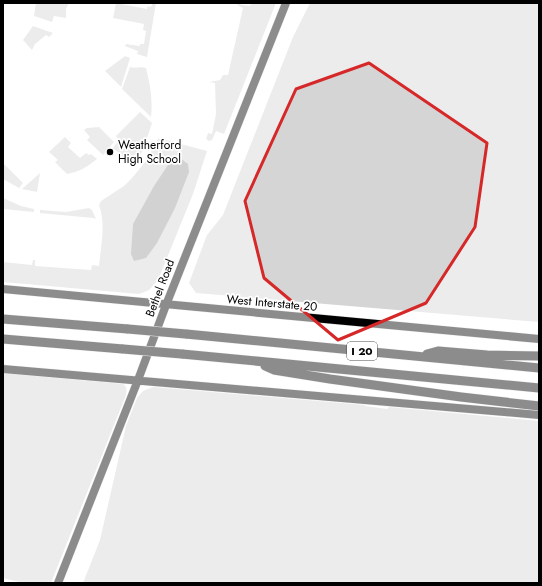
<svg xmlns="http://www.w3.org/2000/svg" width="542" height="586" viewBox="0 0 542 586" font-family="Jost,sans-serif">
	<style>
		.green { fill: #d5d5d5 }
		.water { fill: #9c9c9c }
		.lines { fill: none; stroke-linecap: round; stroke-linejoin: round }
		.major-casing { stroke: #dbdbdb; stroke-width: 9 }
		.highway-casing { stroke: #dbdbdb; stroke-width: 10 }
		.major { stroke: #000; stroke-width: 8 }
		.highway { stroke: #000; stroke-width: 9 }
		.highway-bridge-casing { stroke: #dbdbdb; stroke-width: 10; stroke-linecap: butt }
		.highway-bridge { stroke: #000; stroke-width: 9 }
		.marked { fill: none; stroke: #d62828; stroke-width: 3; stroke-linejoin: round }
		.poi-dot { fill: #000; stroke: #fff; stroke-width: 1.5 }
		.labels { text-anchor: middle; stroke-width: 3.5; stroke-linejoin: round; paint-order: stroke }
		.shield { fill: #fff; stroke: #4c4c4c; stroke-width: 1 }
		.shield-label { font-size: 11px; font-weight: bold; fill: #000 }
		.poi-label { font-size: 12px; fill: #000; stroke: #fff; text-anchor: start }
		.street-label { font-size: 12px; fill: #000; stroke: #fff }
	</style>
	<rect width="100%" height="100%" fill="#fff"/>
	<path class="green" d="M36,3H69L66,9V18L54,16L52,22L34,16Z
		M116,3L147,9V7L152,6V3H156L147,57L137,54L138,51L125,46L126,44L140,46V44H144L146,31L143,30L144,24L113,18Z
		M253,3H276L224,134L216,131L212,140L209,141L206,139L208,133L212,134L216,114L215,83L209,82L220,80L223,75H228L243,8L237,5L238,4L249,6Z
		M310,3H539V322L196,293L189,283L207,235L223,215L293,37Z
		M33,26L53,33L49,37L46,35L35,44L32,50L23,40Z
		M125,56L130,58L121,87L105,71Z
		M130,67C136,69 140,66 146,68C150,84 153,100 151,117L122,89Z
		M140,112L152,123L143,150L136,161L129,162L113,148L119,140L116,136Z
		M99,127L114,142L103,155L87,140L90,137L84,130L87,128Z
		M65,137L71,143L68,147L80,158L86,153L89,155L91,154L97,159C87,167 79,172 67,174L55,162L58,160L49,152Z
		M158,139H162L207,151L193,194L158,280L149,290L139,294L3,282V262L32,265L33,260H35V266L91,270L92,265L99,266C101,245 106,224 99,205L101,201L124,186L132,178L146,161Z
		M3,163L23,183L19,188L3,179Z
		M40,173L37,192L22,189Z
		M3,198L21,206L34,209V212L3,209Z
		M89,208L92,210L96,219L93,218L40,213V210L66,212Z
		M3,373L123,384C127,387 127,390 126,395L51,583H23L3,578Z
		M153,387L365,405V406L387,409L389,407L539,421V583H83L100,540L126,426L137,398L143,391Z"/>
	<path class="water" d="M180,158L188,164L189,172L175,208L157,243L146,258L134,261L131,254L133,224L154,186L168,165Z"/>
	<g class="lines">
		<g class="major-casing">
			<path id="major" d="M3,289L539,339
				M3,369L539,415
				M58,583L138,380L166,305L286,3"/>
		</g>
		<g class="highway-casing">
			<path id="highway" d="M3,319L128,329
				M186,334L539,368
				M3,339L123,349
				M182,354L539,388
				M427,354L438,351L487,355L539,356
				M265,366L274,370L330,379L461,397L539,406"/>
		</g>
		<use href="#major" class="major"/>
		<use href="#highway" class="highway"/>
		<g class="highway-bridge-casing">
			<path id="highway-bridge" d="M128,329L186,334
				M123,349L182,354"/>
		</g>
		<use href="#highway-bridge" class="highway-bridge"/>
	</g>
	<path d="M0 0H542V586H0ZM369,63L487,143L475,227L426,303L338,340L264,278L245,201L296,89Z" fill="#fff" fill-opacity=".55" fill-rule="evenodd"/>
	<path class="marked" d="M369,63L487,143L475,227L426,303L338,340L264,278L245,201L296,89Z"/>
	<circle class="poi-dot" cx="110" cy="152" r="4"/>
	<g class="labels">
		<rect class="shield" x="347" y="342" width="30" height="18" rx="3"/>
		<g class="shield-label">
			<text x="362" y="355">I 20</text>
		</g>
		<g class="poi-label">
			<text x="118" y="149">Weatherford<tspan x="118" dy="14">High School</tspan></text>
		</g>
		<g class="street-label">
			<text transform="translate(160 288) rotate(-69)" y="4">Bethel Road</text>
			<text transform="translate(272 303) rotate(5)" y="4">West Interstate 20</text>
		</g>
	</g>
	<rect width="542" height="586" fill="none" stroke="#000000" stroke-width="8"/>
</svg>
